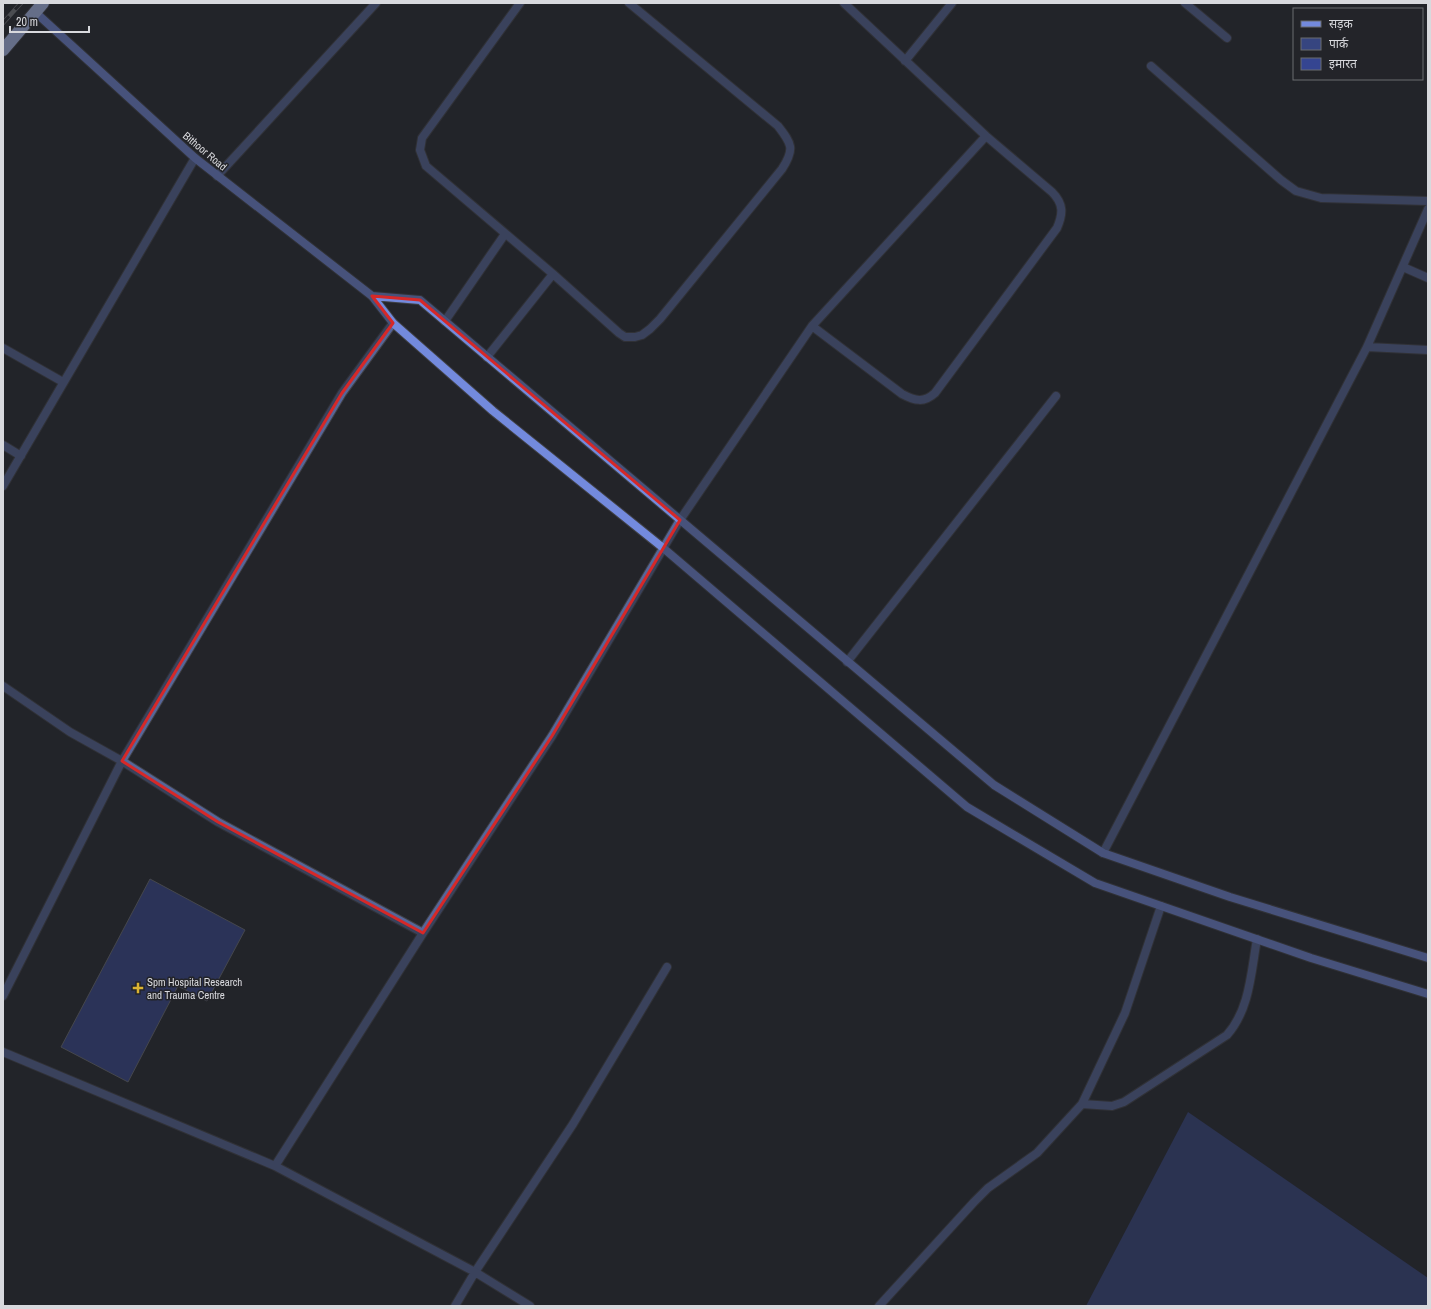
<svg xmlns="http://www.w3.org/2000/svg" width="1431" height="1309" viewBox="0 0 1431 1309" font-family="'Archivo Narrow','Noto Sans Devanagari',sans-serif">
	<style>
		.green { fill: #364580 }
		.building { fill: #354591; stroke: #6e7076 }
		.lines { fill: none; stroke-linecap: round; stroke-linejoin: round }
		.lane-casing { stroke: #404146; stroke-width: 10 }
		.street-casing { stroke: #404146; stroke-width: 10 }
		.secondary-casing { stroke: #404146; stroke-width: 10 }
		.highway-casing { stroke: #404146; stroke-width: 14 }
		.lane { stroke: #576699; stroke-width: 8 }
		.street { stroke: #576699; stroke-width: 8 }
		.secondary { stroke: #738add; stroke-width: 8 }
		.highway { stroke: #b7c8fb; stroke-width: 12 }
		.rail-casing { stroke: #7d7e82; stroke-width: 4.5 }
		.rail { stroke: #232429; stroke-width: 3; stroke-dasharray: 9; stroke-linecap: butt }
		.marked { fill: none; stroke: #d62828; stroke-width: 3; stroke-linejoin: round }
		.poi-dot { fill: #dab333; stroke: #232429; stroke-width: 1.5 }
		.labels { text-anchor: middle; stroke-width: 3; stroke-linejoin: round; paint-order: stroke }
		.street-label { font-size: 11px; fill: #d8d9dd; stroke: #232429 }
		.poi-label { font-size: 11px; fill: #d8d9dd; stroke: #232429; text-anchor: start }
	</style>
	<rect width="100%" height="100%" fill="#232429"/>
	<path class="green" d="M1188,1112L1428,1278V1306H1086Z"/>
	<path class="building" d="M150,879L245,930L207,1001L178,986L128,1082L61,1047Z"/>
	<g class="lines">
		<g class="lane-casing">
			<path id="lane" d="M520,3L422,138L420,150L426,166L553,274L619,333L625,337H635L642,335L650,329L660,319L782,169C795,149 792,144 778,126L629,3
				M445,321L505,234
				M487,357L553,274
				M847,662L1056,396
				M475,1272L573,1124L667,967"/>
		</g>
		<g class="street-casing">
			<path id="street" d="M1185,3L1227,38
				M905,61L952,3
				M1151,66L1281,180L1296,191L1321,198L1428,201
				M217,176L376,3
				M1403,267L1428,278
				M812,326L902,394C915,401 924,403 935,393L1057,228C1063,214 1064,204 1052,192L986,136L844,3
				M1367,347L1428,350
				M3,348L63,382
				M3,445L21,456
				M3,486L195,158
				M3,686L70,732L122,761L218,822L423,933
				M1103,853L1367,347L1428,209
				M3,996L122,761L342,393L393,323
				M3,1052L275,1166L475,1272L530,1306
				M1082,1104L1112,1106L1124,1102L1227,1035C1250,1009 1251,972 1257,939
				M275,1166L423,933L552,736L680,520L812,326L986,136
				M455,1306L475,1272
				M879,1306L974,1202L988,1188L1037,1153L1082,1104L1125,1013L1161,906"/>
		</g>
		<g class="secondary-casing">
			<path id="secondary" d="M34,11L195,158L372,296L393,323L493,411L662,547L967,807L1095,883L1311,958L1428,994
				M372,296L420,300L994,785L1103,853L1230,897L1428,958"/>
		</g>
		<g class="highway-casing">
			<path id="highway" d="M3,50L43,3"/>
		</g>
		<use href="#lane" class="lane"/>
		<use href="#street" class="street"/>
		<use href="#secondary" class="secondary"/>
		<use href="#highway" class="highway"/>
		<g class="rail-casing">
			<path id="rail" d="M3,23L21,3"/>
		</g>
		<use href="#rail" class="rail"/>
	</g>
	<path d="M0 0H1431V1309H0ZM372,296L420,300L680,520L552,736L423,933L218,822L122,761L342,393L393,323Z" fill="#232429" fill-opacity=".55" fill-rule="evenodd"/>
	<path class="marked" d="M372,296L420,300L680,520L552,736L423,933L218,822L122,761L342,393L393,323Z"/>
	<path class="poi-dot" d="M136 982h4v4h4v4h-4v4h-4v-4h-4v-4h4z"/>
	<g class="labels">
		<g class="street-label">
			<text transform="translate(205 151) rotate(40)" y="4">Bithoor Road</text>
		</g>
		<g class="poi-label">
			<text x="147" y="986">Spm Hospital Research<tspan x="147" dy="13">and Trauma Centre</tspan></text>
		</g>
	</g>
	<rect width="1431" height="1309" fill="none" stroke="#d8d9dd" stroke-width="8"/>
	<rect x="1293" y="8" width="130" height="72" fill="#232429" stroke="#6b6c71"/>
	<rect x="1301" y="21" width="20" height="6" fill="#738add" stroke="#6b6c71"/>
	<text x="1329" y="28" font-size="12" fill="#d8d9dd">सड़क</text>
	<rect x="1301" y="38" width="20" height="12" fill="#364580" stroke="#6b6c71"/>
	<text x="1329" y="48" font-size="12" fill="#d8d9dd">पार्क</text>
	<rect x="1301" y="58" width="20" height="12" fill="#354591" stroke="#6b6c71"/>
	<text x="1329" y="68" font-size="12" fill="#d8d9dd">इमारत</text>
	<path d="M10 26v6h79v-6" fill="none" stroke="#d8d9dd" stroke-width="2"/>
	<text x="16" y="26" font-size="12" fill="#d8d9dd" stroke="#232429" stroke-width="3" paint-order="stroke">20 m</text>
</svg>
